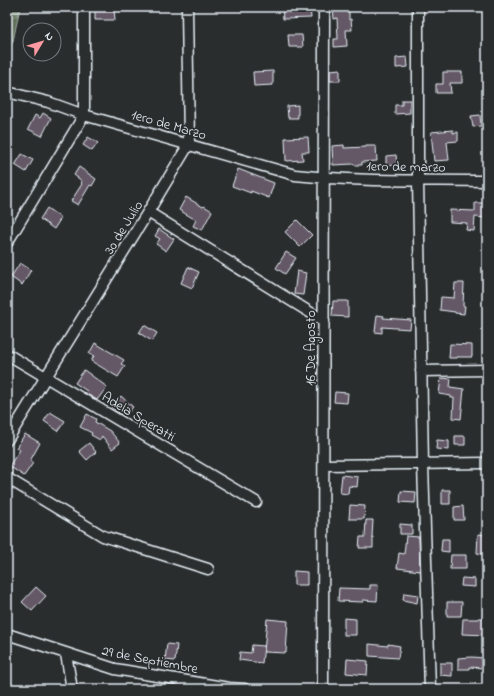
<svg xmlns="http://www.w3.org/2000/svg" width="494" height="696" viewBox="0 0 494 696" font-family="'Indie Flower',sans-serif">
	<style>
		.forest { fill: url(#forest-firs); stroke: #a3b0a8 }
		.building { fill: #655866; stroke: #e8f1f8 }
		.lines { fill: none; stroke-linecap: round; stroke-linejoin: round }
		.minor-casing { stroke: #e8f1f8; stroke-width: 13 }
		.minor { stroke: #2a2d2e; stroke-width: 10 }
		.labels { text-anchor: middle; stroke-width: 3.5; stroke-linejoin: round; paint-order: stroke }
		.street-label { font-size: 14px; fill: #e8f1f8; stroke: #2a2d2e }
	</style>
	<defs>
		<pattern id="forest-firs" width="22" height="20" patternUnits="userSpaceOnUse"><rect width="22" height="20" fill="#5e6e57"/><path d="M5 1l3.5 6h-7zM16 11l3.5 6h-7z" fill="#758370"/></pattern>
	</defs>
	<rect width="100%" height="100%" fill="#2a2d2e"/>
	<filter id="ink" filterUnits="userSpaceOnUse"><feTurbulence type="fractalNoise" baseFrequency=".025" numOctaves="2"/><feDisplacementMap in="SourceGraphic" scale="8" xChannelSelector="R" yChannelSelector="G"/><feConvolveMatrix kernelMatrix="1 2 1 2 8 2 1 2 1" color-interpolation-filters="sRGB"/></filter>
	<g filter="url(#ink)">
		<path class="forest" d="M7,7H22L19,12L13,41L7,52Z"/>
		<path class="building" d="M282,7H310L311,18L283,19Z
			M333,7H349V20L351,19L352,30H346L347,46L334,47V39H338L337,18L334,19Z
			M114,8L115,20H95V9Z
			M288,35H302L303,47H289Z
			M407,57L408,67L396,68V58Z
			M340,69V81H330V70Z
			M273,71V85L254,86L253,72Z
			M443,72H462V83H450L451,93H436V84H443Z
			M402,100H410V113L395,114V105H402Z
			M298,105V118H288L287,106Z
			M43,113L51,118L42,136L28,129L35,115L40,118Z
			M480,115L481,126L473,127L471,116Z
			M453,130V133L458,132V141L447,142L449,160L434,161L431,132Z
			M88,137L98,143L92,151L83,145Z
			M308,137L309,152H302L303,160L286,161L285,138Z
			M344,145V148L366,147V146H376L377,161L362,162V165H354L353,164L333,165L332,146Z
			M22,154L33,160L26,172L15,165Z
			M396,155L397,165L386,166V156Z
			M79,167L96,179L92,186L90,185L78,205L71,201L82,184L81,183L82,181L74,175Z
			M238,169L274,183L269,198L251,191V193L232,186Z
			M186,197L203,207L204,206L212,211L202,230L193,226L196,220L179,210Z
			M475,203H487V218L475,217L474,231L466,230L467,223L450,222V210L475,211Z
			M47,208L61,218L54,229L40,219Z
			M297,220L312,235L300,247L285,232Z
			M159,229L174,239L166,251L156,244L160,239L155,236Z
			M286,252L296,258L285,274L276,268Z
			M20,263L31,270L22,285L11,277Z
			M188,267L199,272L192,288L181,283Z
			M297,271L306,273L303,295L294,294Z
			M455,283H464L463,306H465L464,314L455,313V312L440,310L441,297L454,298Z
			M333,301H348V317L332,316Z
			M377,315L384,316L383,318L411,320L410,329L382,327V333L375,332Z
			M144,325L157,333L152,341L139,333Z
			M95,343L124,360L121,364L125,366L118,377L91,361L94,356L89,354Z
			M450,344L472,345V357H457V358H449Z
			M84,370L107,387L97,400L85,393L87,391L75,383Z
			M441,378L451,379L450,387L464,389L461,419L453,418L454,398H451V396L439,394Z
			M335,392L348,393L347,403L334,402Z
			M121,396L133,407L125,416L115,410L111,407Z
			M50,412L65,421L58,431L44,421Z
			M87,414L96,419L95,422L110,431L120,443L112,449L102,436L100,440L91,435L92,433L80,427Z
			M25,434L40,443L30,461L33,463L24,476L9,466L20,450L16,448Z
			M455,436H465V445H455Z
			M437,440L449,441V450L436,449Z
			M89,443L96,452L87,460L79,451Z
			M342,475L358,477L357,487L349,486L348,494L340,493Z
			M442,490H450V504H442Z
			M401,491L416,492L415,503L400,502Z
			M350,505L365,506L364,519H349Z
			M463,506L464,520H454V507Z
			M366,520H373L372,537H373V548H359L360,537H365Z
			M400,524L412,525V534H400Z
			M478,534L485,535L484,554L477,553Z
			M406,536L419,537L420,571L397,568L399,553L404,554Z
			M442,539H449V552L441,551Z
			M451,555H466V569H450Z
			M294,571L307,572V585H294Z
			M462,578L475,579V587L461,586Z
			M370,585H378L377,601L363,600V602L338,601L339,588L370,589Z
			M36,587L46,596L32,611L22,602Z
			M404,593L418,595L417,603L403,600Z
			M447,602H462L461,616H447Z
			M344,618L356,619V635H344Z
			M478,618H487V635L462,634L463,619H478Z
			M267,619L288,621L286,653L264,652Z
			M167,644L177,645L175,661L165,660Z
			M369,644L388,646V644L400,646L398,658L369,656Z
			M252,645L264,646L262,663L239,660L240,652L251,653Z
			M472,657L484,658V668L469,667V669H458V658Z
			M347,659L368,661L367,675L346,673Z
			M440,663H452V676L440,675Z"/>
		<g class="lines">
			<g class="minor-casing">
				<path id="minor" d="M418,7V180L423,465L430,689
					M7,92L48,102L84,115L295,175C359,182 423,180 487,181
					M148,212L324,321
					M7,243L84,115V7
					M7,354L256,502
					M421,371L487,370
					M7,440L148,212L189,144L187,7
					M324,465L487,463
					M7,478L103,536L208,569
					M7,634L115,669L229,688L245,689
					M66,654L72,689
					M323,689L324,7"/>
			</g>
			<use href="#minor" class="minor"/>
		</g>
	</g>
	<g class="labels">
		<g class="street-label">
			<text transform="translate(169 124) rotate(16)" y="5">1ero de Marzo</text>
			<text transform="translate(406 166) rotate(1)" y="5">1ero de marzo</text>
			<text transform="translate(123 227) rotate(-58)" y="5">30 de Julio</text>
			<text transform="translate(310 348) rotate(-90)" y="5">16 De Agosto</text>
			<text transform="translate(139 416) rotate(31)" y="5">Adela Speratti</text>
			<text transform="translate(150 659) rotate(11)" y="5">29 de Septiembre</text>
		</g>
	</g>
	<rect width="494" height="696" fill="none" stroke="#2a2d2e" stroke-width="24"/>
	<rect x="12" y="12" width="470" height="672" fill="none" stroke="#e8f1f8" stroke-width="1.5" filter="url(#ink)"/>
	<g transform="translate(42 42) rotate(52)"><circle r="19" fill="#2a2d2e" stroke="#767b7f"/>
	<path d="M0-3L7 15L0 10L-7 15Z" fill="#ff9aa2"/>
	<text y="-6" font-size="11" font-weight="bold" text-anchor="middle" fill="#e8f1f8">N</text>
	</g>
</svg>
